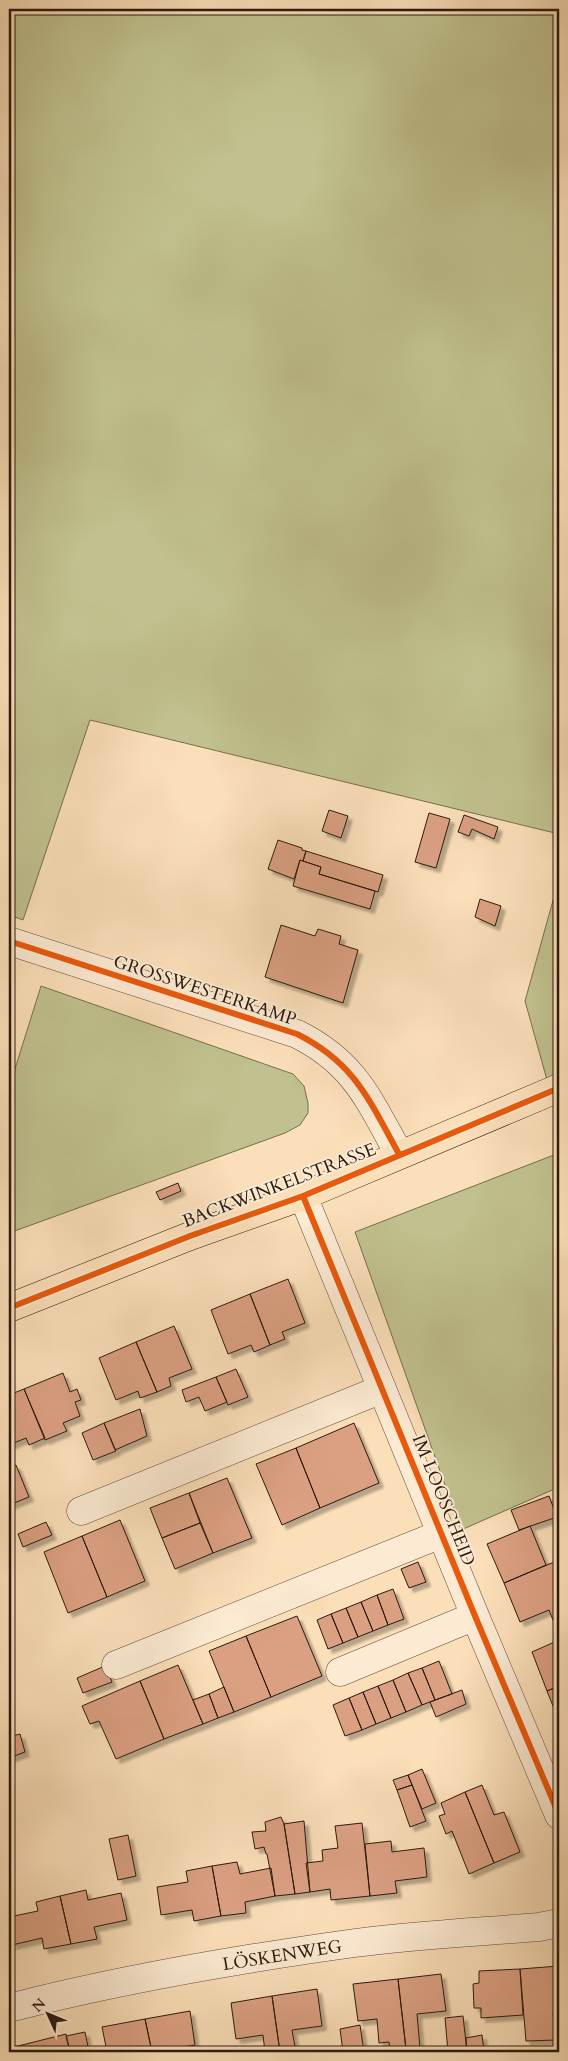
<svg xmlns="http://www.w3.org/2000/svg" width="568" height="2061" viewBox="0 0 568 2061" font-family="Cardo,serif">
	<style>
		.green { fill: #c0c18e; stroke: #756e4f }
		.building { fill: #dba082; stroke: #2a1a10; filter: url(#shadow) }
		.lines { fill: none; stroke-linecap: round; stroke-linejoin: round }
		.minor-casing { stroke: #5e4b3a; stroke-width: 29 }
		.major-casing { stroke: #2a1a10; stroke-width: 29 }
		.minor { stroke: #fcead2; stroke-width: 28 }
		.major { stroke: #fbdfb9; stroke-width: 28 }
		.cycleway-casing { stroke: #fcead2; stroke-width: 9 }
		.cycleway { stroke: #e8590c; stroke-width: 6 }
		.labels { text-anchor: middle; stroke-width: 4; stroke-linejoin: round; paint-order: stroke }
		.street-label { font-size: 18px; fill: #2a1a10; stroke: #fcead2 }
	</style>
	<defs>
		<filter id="shadow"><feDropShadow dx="4.5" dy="4.5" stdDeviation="1" flood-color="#0004"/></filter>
	</defs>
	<rect width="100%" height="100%" fill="#fbdfb9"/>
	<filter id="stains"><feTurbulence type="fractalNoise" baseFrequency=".004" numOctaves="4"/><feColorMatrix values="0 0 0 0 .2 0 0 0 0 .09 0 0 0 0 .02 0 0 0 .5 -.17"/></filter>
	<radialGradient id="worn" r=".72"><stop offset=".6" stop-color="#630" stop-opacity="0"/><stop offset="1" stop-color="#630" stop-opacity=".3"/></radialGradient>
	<path class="green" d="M9,9H559V834L90,720L23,920L9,915Z
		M559,879V1123L525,1001Z
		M41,986L293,1074L304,1086L308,1103V1113L300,1125L285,1133L9,1233V1088Z
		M559,1153V1487L461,1530L355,1232Z"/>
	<path class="building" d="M329,810L348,816L341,838L322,831Z
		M429,813L450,819L436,868L415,862Z
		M464,815L498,827L494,839L472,829L469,836L458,832Z
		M278,840L302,848V850L306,851L303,861L300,860L294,879L268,869Z
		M306,851L383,875L378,892L319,874L321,867L303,861Z
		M300,860L321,867L319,874L375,891L370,909L293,886Z
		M480,899L501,906L495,926L475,917Z
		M281,925L315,936L318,929L341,936L339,944L358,950L343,1003L265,977Z
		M178,1183L181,1191L160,1200L156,1192Z
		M288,1279L305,1323L282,1332L285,1339L270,1345L250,1294Z
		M250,1294L270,1345L254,1352L251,1345L228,1354L211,1310Z
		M174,1326L192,1369L169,1378L171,1386L157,1392L136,1342Z
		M136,1342L157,1392L140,1398L138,1391L116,1400L99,1358Z
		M236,1369L248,1397L228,1405L216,1377Z
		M63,1373L70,1392L77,1389L81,1400L75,1402L80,1416L63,1423L67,1431L45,1440L24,1389Z
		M216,1377L227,1402L205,1411L199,1397L186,1402L182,1390Z
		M24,1389L45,1438L29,1445L26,1438L9,1445V1395Z
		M140,1409L147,1436L115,1450L104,1423Z
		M104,1423L116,1451L93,1460L82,1433Z
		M354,1423L379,1483L320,1508L296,1448Z
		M296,1448L320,1508L282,1525L256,1464Z
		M16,1465L29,1497L9,1505V1467Z
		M227,1478L252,1538L213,1553L189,1493Z
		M189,1493L200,1523L162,1538L150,1508Z
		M549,1496L557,1517L519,1530L511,1510Z
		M120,1520L145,1581L107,1597L82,1536Z
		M46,1522L52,1535L23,1547L18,1534Z
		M200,1523L213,1553L175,1569L162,1538Z
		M530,1526L546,1565L504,1583L487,1544Z
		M82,1536L107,1597L68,1613L44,1552Z
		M559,1560V1623L555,1625L549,1610L520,1622L504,1583Z
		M418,1562L426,1582L409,1588L401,1569Z
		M393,1589L404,1619L388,1625L377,1595Z
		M377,1595L388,1625L373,1631L361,1602Z
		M361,1602L373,1631L358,1637L346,1608Z
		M346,1608L358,1637L343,1643L331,1614Z
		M331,1614L343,1643L328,1649L317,1620Z
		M297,1616L322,1676L271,1697L246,1636Z
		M246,1636L271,1697L234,1712L209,1651Z
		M559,1640V1686L547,1691L532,1652Z
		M439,1661L452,1694L435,1700L422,1668Z
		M178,1665L203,1724L164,1739L140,1681Z
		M105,1666L112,1682L83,1693L77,1678Z
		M422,1668L435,1700L422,1705L408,1673Z
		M408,1673L422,1705L406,1712L393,1680Z
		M393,1680L406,1712L391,1718L378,1686Z
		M140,1681L164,1739L116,1759L99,1721L90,1724L82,1706Z
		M378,1686L391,1718L376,1724L363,1692Z
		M559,1686V1721L547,1691Z
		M224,1687L234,1712L218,1718L209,1694Z
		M462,1690L466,1704L436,1717L430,1702Z
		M363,1692L376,1724L362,1730L349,1698Z
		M209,1694L218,1718L203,1724L193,1700Z
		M349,1698L362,1730L345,1736L333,1705Z
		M20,1734L25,1752L9,1758V1737Z
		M422,1769L436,1803L422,1809L408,1775Z
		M408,1775L412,1785L397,1790L393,1780Z
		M412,1785L426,1821L410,1827L397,1790Z
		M482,1785L494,1815L504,1812L520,1852L494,1863L465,1792Z
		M465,1792L494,1863L469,1874L452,1831L446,1834L439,1816L445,1814L441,1803Z
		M281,1817L284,1824L295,1894L275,1896L267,1854H266L264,1847L255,1849L252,1832L266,1831L265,1822Z
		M304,1821L310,1892L295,1894L284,1824Z
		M362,1823L370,1896L331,1900L330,1889L310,1892L306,1863L323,1861L322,1850L338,1848L335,1826Z
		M128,1835L136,1876L118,1880L109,1839Z
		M391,1841L392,1852L424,1848L427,1877L395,1881L397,1893L370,1896L365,1844Z
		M237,1862L240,1874L271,1868L275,1896L245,1902L246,1913L221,1916L212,1866Z
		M212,1866L221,1916L194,1921L192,1910L161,1915L157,1887L188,1882L186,1871Z
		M86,1890L88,1900L121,1893L127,1920L94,1927L97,1939L71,1944L60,1896Z
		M60,1896L71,1944L44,1949L42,1938L12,1945L9,1933V1917L38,1911L36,1902Z
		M559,1966V2013H553L556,2040L526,2041L520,1969Z
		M520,1969L523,2015L481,2018V2008H474L473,1984L479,1983V1971Z
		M441,1974L446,2011L417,2014L420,2048L406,2049L398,1979Z
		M398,1979L406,2049L390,2051L389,2042L379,2043L377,2019L358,2021L353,1984Z
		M317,1989L322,2026L292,2030L296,2052H280L272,1996Z
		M272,1996L280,2052H265L263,2035L236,2039L231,2003Z
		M190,2011L195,2045L167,2050V2052H152L145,2019Z
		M463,2016L467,2052H448L445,2018Z
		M145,2019L152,2052H107L102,2027Z
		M360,2025L364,2052H343L340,2029Z
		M85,2032L89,2052H70L66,2036Z
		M66,2034L70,2052H24L22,2045Z
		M482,2035L484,2052H467L466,2038Z
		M22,2045L24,2052H9V2048Z
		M236,2048L237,2052H218V2051Z"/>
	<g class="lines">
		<g class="minor-casing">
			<path id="minor" d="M9,941L297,1034C355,1063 369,1100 399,1154
				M303,1196L475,1616L559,1815
				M81,1511L382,1389
				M116,1665L441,1534
				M340,1672L475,1616
				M9,2008C122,1979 239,1959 355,1943C416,1935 478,1932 539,1927L559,1923"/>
		</g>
		<g class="major-casing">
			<path id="major" d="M9,1308L190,1236L303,1196L559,1088"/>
		</g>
		<use href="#minor" class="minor"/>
		<use href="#major" class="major"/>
		<g class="cycleway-casing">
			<path id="cycleway" d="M9,941L297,1034C355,1063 369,1100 399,1154
				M303,1196L475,1616L559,1815
				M9,1308L190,1236L303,1196L559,1088"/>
		</g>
		<use href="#cycleway" class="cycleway"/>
	</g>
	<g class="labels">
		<g class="street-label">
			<text transform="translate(205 990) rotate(18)" y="6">GROSSWESTERKAMP</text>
			<text transform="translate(279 1185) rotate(-21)" y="6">BACKWINKELSTRASSE</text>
			<text transform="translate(444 1500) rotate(68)" y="6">IM LOOSCHEID</text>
			<text transform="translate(282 1955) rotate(-9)" y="6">LÖSKENWEG</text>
		</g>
	</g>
	<rect width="568" height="2061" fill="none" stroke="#fbdfb9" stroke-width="30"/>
	<rect x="10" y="10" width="548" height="2041" fill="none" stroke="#2a1a10" stroke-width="2.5"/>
	<rect x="15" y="15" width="538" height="2031" fill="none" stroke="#2a1a10"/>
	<g transform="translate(48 2014) rotate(314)" stroke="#fcead2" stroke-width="4" paint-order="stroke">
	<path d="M0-4L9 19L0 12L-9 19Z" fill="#2a1a10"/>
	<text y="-8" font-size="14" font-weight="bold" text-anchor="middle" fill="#2a1a10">N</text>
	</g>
	<rect width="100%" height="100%" filter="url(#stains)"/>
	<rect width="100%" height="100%" fill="url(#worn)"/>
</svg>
